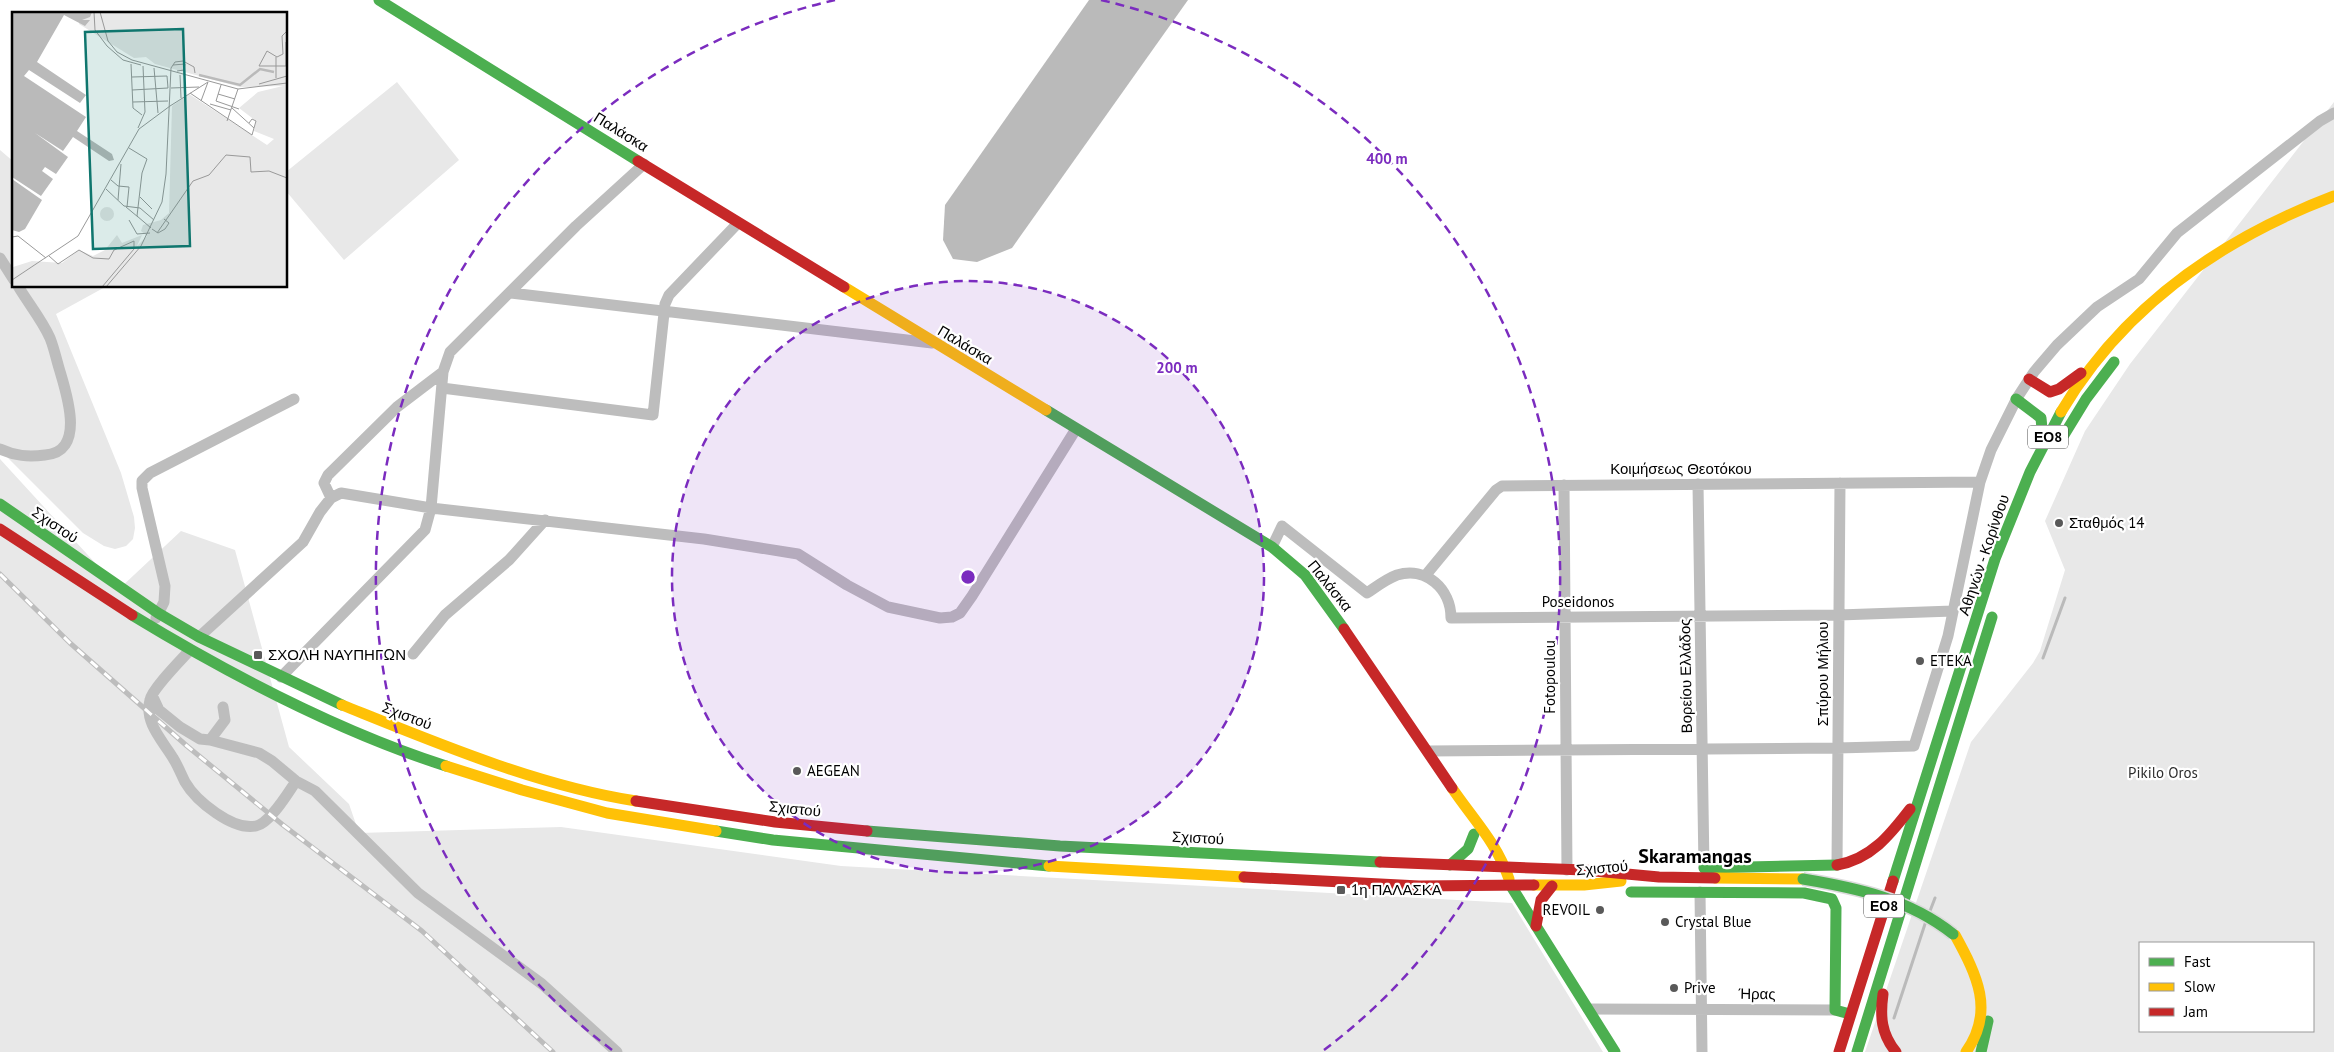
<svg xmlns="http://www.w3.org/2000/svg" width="2334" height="1052" viewBox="0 0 2334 1052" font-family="'PT Sans',sans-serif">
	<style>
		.green { fill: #e8e8e8; fill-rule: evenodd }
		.water { fill: #bababa }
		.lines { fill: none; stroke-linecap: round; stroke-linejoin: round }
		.stream { stroke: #bababa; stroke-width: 3 }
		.street { stroke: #bdbdbd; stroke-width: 11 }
		.fast { stroke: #4caf50; stroke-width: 11 }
		.slow { stroke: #ffc107; stroke-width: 11 }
		.jam { stroke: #c62828; stroke-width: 11 }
		.rail-casing { stroke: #bdbdbd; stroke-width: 5 }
		.rail { stroke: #fff; stroke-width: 3; stroke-dasharray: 9; stroke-linecap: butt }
		.fast-bridge-casing { stroke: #dbdbdb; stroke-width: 14; stroke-linecap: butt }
		.fast-bridge { stroke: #4caf50; stroke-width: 11 }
		.ring { fill: none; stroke: #7b2cbf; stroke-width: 2.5; stroke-dasharray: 9 6 }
		.poi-dot { fill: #595959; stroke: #fff; stroke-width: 2 }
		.labels { text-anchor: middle; stroke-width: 4.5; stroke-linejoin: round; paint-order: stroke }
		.shield { fill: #fff; stroke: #4c4c4c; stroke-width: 1 }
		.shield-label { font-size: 14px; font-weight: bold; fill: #000 }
		.street-label { font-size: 15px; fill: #000; stroke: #fff }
		.poi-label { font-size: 15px; fill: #000; stroke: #fff; text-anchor: start }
		.park-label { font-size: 15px; fill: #2d2d2d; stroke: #fff }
		.district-label { font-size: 20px; font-weight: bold; fill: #000; stroke: #fff }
		.inset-river { fill: none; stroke: #bababa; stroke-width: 2.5 }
		.inset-road { fill: none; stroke: #999; stroke-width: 1 }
		.view { fill: #0f766e; fill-opacity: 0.15; stroke: #0f766e; stroke-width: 2.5 }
		.inset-edge { fill: none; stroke: #000; stroke-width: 2.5 }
		.centre { fill: #7b2cbf; stroke: #fff; stroke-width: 2.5 }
		.ring-label { font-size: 15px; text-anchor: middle; font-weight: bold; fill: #7b2cbf; stroke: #fff; stroke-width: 4.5; stroke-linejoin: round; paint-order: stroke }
	</style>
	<rect width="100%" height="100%" fill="#fff"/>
	<path class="green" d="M397,82L459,160L344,260L286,191V172Z
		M2334,102V1052H1865L1971,742L2033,663L2040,651L2065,570L2045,521L2085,431L2130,364ZM2140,943H2313V1031H2140Z
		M0,150L14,162V286H107L56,314L121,473L134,517L135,528L133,539L126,546L115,549L104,546L83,533L0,450Z
		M0,459L119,589L181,531L235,550L289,747L349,804L359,833L561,827L841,866L1512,903L1603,1052H0Z"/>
	<path class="water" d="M1089,0H1188L1012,248L977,262L953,259L943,240L945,205Z"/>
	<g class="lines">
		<path class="stream" d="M2043,658L2065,598
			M1930,911L1935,898
			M1894,1018L1926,921"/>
		<path class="street" d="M0,258L14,280
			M511,293L932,343
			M442,388L653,415L665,304L669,295L738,223
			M0,449C15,456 28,457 45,455C87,452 66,392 59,368C56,358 54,348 50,338C42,320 28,303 18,286
			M1698,484L1704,868
			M1564,485L1567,870
			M331,498L324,483L328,475L397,407L443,372
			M1272,547L1282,526L1367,593C1376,587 1386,579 1397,575C1426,566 1451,589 1451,618L1839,615L1953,611
			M1425,576L1496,490L1502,486L1980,482
			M156,618L164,602L165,586L142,488V481L150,473L294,399
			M199,637L303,542L320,512L331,498L341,493L431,508L704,539L798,554L847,585L888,607L940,618L952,617L960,613L972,596L1076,429
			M190,650C181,660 152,689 150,700C144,723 163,741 173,758C178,766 181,774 185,782C196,801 233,831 256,826C270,823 288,793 296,781
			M413,654L445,615L509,560L545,520
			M281,677L425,530L431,508L443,372L450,352L576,226L644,164
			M152,695L159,710L180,727L200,739L210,740L259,753L272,761L296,781L315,791L418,893L542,984L617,1052
			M210,740L225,720L223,707
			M1428,751L1837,748L1914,746L1948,636L1980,482L1991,450L2017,398L2034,372L2057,345L2097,307L2139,279L2177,233L2320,121L2334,113
			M1837,865L1840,483
			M1700,892L1702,1052
			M1588,1009L1835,1010"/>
		<path class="fast" d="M379,0L638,161
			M2016,399L2041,418L2042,429L2039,444
			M1046,410L1272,547L1305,575L1344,629
			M2064,435L2086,399L2114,362
			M0,504L158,613L199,637L342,705
			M132,615C229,674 337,731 446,766
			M716,831L773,840L1049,866
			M867,831L1060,846L1380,862
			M1450,865L1468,849L1474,834
			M1704,868L1837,865
			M1893,881L1995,559L2030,472L2061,412
			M1511,886L1615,1052
			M1631,892L1804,893L1832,899L1836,908L1835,1010L1850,1014
			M1857,1052L1992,617
			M1981,1052L1988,1021"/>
		<path class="slow" d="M844,287L1046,410
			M2061,412C2123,307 2221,239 2334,196
			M342,705C434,742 538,786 636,801
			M446,766L522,790L607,813L716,831
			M1452,788C1473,819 1497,843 1509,879
			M1049,866L1244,877
			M1715,878L1803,879
			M1534,885H1584L1621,881
			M1955,935C1977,975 1995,1011 1966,1052"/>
		<path class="jam" d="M638,161L844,287
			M2029,379L2050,392L2059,389L2081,373
			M0,529L132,615
			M1344,629L1452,788
			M636,801L775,822L867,831
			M1380,862L1584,870L1659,877L1715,878
			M1837,865C1871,859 1890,835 1910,809
			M1244,877L1419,886L1534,885
			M1536,926L1541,900L1552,886
			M1883,994C1880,1016 1881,1034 1896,1052
			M1839,1052L1893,881"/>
		<g class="rail-casing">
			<path id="rail" d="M0,574L70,643L187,746L283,825L422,931L553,1052"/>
		</g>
		<use href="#rail" class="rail"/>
		<g class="fast-bridge-casing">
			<path id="fast-bridge" d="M1803,879C1857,888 1909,899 1953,934"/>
		</g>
		<use href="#fast-bridge" class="fast-bridge"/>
	</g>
	<circle cx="968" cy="577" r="296" fill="#7b2cbf" fill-opacity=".12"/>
	<g class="ring">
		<circle cx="968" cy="577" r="296"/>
		<path d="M612 1050A592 592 0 0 1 835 0M1101 0A592 592 0 0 1 1324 1050"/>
	</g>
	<g class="poi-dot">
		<circle cx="2059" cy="523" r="5"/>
		<rect x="253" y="650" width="10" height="10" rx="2.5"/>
		<circle cx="1920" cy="661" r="5"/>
		<circle cx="797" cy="771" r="5"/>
		<rect x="1336" y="885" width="10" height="10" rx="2.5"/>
		<circle cx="1600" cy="910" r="5"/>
		<circle cx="1665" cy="922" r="5"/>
		<circle cx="1674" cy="988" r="5"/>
	</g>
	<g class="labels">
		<g class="shield">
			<rect x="2028" y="425.5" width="40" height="23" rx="4"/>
			<rect x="1864" y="894.5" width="40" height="23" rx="4"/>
		</g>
		<g class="shield-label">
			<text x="2048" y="442">ΕΟ8</text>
			<text x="1884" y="911">ΕΟ8</text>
		</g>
		<g class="street-label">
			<text transform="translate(621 132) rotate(32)" y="5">Παλάσκα</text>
			<text transform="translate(965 345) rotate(31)" y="5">Παλάσκα</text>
			<text x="1681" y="474">Κοιμήσεως Θεοτόκου</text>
			<text transform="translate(55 525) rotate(34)" y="5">Σχιστού</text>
			<text transform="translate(1984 555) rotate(-71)" y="5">Αθηνών - Κορίνθου</text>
			<text transform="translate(1330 586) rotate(51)" y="5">Παλάσκα</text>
			<text x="1578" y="607">Poseidonos</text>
			<text transform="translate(1823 674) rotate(-90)" y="5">Σπύρου Μήλιου</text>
			<text transform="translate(1686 676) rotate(-91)" y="5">Βορείου Ελλάδος</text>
			<text transform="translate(1550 677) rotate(-90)" y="5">Fotopoulou</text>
			<text transform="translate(407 716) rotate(21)" y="5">Σχιστού</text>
			<text transform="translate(795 809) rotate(6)" y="5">Σχιστού</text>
			<text transform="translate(1198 838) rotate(3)" y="5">Σχιστού</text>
			<text transform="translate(1602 868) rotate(-5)" y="5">Σχιστού</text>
			<text transform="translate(1757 994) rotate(1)" y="5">Ήρας</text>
		</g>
		<g class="poi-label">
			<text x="2069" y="528">Σταθμός 14</text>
			<text x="268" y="660">ΣΧΟΛΗ ΝΑΥΠΗΓΩΝ</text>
			<text x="1930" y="666">ETEKA</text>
			<text x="807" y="776">AEGEAN</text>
			<text x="1351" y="895">1η ΠΑΛΑΣΚΑ</text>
			<text x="1590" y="915" text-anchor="end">REVOIL</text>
			<text x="1675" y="927">Crystal Blue</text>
			<text x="1684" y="993">Prive</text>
		</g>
		<g class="park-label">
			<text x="2163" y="778">Pikilo Oros</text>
		</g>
		<g class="district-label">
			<text x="1695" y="863">Skaramangas</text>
		</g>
	</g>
	<g transform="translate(12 12)">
		<rect width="275" height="275" fill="#fff"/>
		<path d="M67,0H275V275H0L1,255L20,249L50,251L67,238L81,244L93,238L105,223L110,231L130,223L125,234L135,224L129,219L131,213L149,208L157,201L160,94L177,82L255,133L262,127L242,119L244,109L227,96L246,80L271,74L228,75L143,52L134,45L122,46L67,12ZM88 202a7 7 0 1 1 14 0a7 7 0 1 1-14 0Z" fill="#e8e8e8"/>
		<path d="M0,0H80L78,5L70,8H78L73,14L52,3L25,50L74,83L68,91L17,58L12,64L74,105L65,119L100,142L102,148L97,149L61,125L51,139L23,121L56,145L44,162L33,155L30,159L41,167L29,184L0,165ZM0,167L30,188L13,217L7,220L0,218Z" fill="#bababa"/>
		<path class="inset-river" d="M187,63L228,73L248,57L262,60"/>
		<path class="inset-road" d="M82,0L83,18L95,34L111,48L129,53M88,0L96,29L105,40L120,48L226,77L275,71M275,19L270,24L271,42L265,45L255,39L247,54H275M264,45V66M119,52L121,96L130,103M161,53L173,52L172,58L165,59M274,54V30M142,56L146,101M168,63L169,86M120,65L155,64L156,76L120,78M247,72L275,64M159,76L187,75M178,81L240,123L244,109L240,107L237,111M206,82L223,87M189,89L196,70M204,89L227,97M204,89L209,73M121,90L156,89M198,92L219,98M158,94L196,70M220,96L242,116M215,109L226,77M126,116L133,100L131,54M117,136L135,147L130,161L125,204L139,216M99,168L106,174L117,175L115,195M94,177L112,194L128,196L142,208M128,185L140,197M106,188L109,152M114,195L126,205M117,208L125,222L138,221M140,217L146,221L153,217L157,211L152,207M145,221L181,169L197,163L214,143L238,145L239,160L257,159L275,166M0,225L6,224L34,246M37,244L46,252L67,238L81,246L97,247L102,238L122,229V237L90,275M0,268L66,224L127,117L158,94M94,275L129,234L150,190L154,162L159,56L163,50L171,49L182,55L183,61"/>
		<path class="view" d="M171,17L178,234L81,237L73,20Z"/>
		<rect width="275" height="275" class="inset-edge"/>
	</g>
	<circle cx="968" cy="577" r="8" class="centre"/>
	<g class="ring-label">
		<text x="1387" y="164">400 m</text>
		<text x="1177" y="373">200 m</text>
	</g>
	<rect x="2139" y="942" width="175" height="90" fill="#ffffff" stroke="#999999"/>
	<rect x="2149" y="958" width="25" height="8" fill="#4caf50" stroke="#999999"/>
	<text x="2184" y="967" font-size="15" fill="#000000">Fast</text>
	<rect x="2149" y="983" width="25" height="8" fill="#ffc107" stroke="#999999"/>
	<text x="2184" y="992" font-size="15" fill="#000000">Slow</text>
	<rect x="2149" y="1008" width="25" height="8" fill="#c62828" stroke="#999999"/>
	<text x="2184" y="1017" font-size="15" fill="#000000">Jam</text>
</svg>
